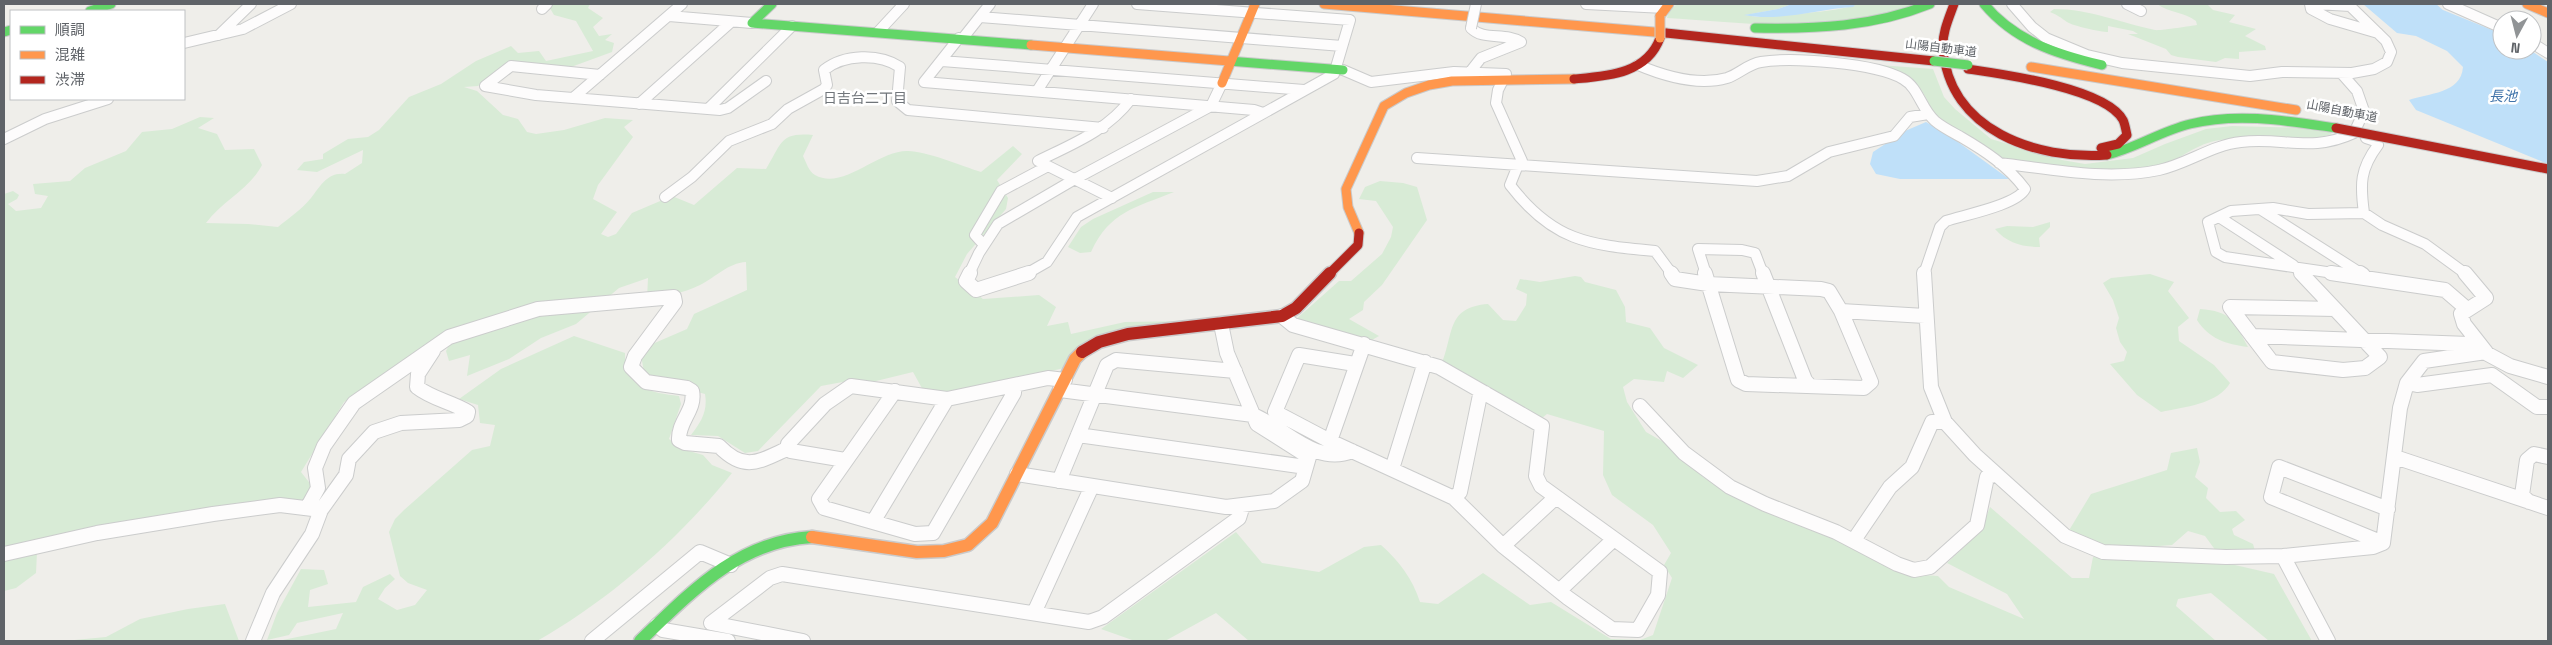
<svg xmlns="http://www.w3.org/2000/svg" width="2552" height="645" viewBox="0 0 2552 645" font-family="'Space Grotesk','Noto Sans JP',sans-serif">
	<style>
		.green { fill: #d8ebd6 }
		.water { fill: #bfe0f9 }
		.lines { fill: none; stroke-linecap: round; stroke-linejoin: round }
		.street-far1-casing { stroke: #cbcccc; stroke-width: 12 }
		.street-casing { stroke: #cbcccc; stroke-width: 16 }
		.fast-far1-casing { stroke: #cacacb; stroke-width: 11 }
		.fast-casing { stroke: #cacacb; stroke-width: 15 }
		.slow-far1-casing { stroke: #cacacb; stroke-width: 11 }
		.slow-casing { stroke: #cacacb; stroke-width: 15 }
		.jam-far1-casing { stroke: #cacacb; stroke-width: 11 }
		.jam-casing { stroke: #cacacb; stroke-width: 15 }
		.street-far1 { stroke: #fdfcfc; stroke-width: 10 }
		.street { stroke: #fdfcfc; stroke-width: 14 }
		.fast-far1 { stroke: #63d668; stroke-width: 9 }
		.fast { stroke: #63d668; stroke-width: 12 }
		.slow-far1 { stroke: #ff974d; stroke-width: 9 }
		.slow { stroke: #ff974d; stroke-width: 12 }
		.jam-far1 { stroke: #b3261e; stroke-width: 9 }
		.jam { stroke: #b3261e; stroke-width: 12 }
		.street-bridge-casing { stroke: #cbcccc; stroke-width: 12; stroke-linecap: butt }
		.fast-bridge-casing { stroke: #cacacb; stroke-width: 11; stroke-linecap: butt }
		.slow-bridge-casing { stroke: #cacacb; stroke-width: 11; stroke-linecap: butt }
		.jam-bridge-casing { stroke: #cacacb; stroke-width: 11; stroke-linecap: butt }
		.street-bridge { stroke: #fdfcfc; stroke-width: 10 }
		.fast-bridge { stroke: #63d668; stroke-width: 9 }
		.slow-bridge { stroke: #ff974d; stroke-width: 9 }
		.jam-bridge { stroke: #b3261e; stroke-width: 9 }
		.labels { text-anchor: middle; stroke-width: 5; stroke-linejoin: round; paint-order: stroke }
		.far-street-label { font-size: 12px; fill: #5f6368; stroke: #fff }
		.far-water-label { font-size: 14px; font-style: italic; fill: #4174aa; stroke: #fff }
		.far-neighbourhood-label { font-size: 14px; fill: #70757a; stroke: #fff }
	</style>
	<rect width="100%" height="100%" fill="#efeeea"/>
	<path class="green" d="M550,4H590L588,8L603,18L593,27L599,36L612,34L605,40L614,43L612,52L571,67L543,65L493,74L478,86L464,87L477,91L503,115L518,119L527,132L536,134L564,130L605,118L633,120L624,127L633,137L598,185L593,199L617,212L601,234L608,237L616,234L632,213L672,196L694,205L737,168L766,169C782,143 780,132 813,135L803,156C806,162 809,172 815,175C843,191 878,150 908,151C926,151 962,166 981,172L1013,146L1022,154L997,180L1008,198L1006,209L967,254L955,277L983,299L1039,295L1056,307L1047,326L1068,322L1071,334L1125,322L1191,321L1192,324C1151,328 1082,323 1064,368L957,393L923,390L913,372L872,382L848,381L821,386L758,451L745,453L718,436L691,435C701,422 708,411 705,394L645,378L641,355L650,345L687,329L694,314L747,290L746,262C728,263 716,277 700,285C684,293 665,296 647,299L648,278L619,288L576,324L541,338L509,359L467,376L470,355L449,361L446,351L455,334L344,402L301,472L312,486L304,500L4,550V194L13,191L19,195L17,199L8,204L16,211L41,208L48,196L35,194L33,184L70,181L85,168L126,151L142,132L172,129L200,117L214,118L198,128L217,134L225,150L254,149L262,165C249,190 223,200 206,223L248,224L278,227C289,218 302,209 311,198C320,187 327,172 345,174L362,163L363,150L317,172L297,170L304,162L323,159V154L348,139L368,137L379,130L409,97L441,84L476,61L511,46L518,53L539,51L546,61L593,51L576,21L554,15L548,5Z
		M1677,4H1792L1778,9L1745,15L1757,17C1773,16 1848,11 1856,4H1916C1850,38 1740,22 1667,18L1669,11Z
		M2157,4H2209L2208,5L2213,10L2235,15L2229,22L2256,29L2245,36L2265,46L2266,50L2239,52V59L2225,58L2216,62L2178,57L2171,55L2166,49L2128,34H2138L2133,31L2108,26V32C2101,32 2073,26 2067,22C2061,18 2058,15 2050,12L2054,9C2090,9 2121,23 2155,30C2159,31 2190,26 2197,25L2196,21C2184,12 2170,13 2157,4Z
		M1879,65L1933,69L1944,97L1955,109L1991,139L2062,160L2085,164L2133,158L2165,144L2206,129L2232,126L2312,128L2326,130L2332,134C2296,146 2257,135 2220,140C2197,143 2181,159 2161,166C2129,175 2022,168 1992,154C1981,148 1940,122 1933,113C1930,108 1928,101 1925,96C1915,78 1897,72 1879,65Z
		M1380,181L1403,183L1417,187L1427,220L1382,285L1364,302L1363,310L1349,319L1379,336L1372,340L1299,324L1295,320L1339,281H1351L1382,254L1391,237L1393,227L1376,201L1359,199L1365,187Z
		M1153,192H1174C1135,208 1110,211 1091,252L1080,253L1068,247L1081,227L1093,219Z
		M2050,222V227L2039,238L2040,247C2022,247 2007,243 1995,229L2007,226L2033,227Z
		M2150,274L2174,282L2168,291L2189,318L2178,327L2179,341L2214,365L2230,383C2218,404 2184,407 2161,412L2137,395L2110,364L2124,361L2127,352L2120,342L2116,328L2119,318L2113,300L2103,283L2111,278Z
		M1575,276L1581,277L1585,282L1616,290L1625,307L1626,322L1650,328L1664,348L1698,365L1683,378L1667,371L1664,382L1634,379L1623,387L1627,402L1646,432L1676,449L1703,477L1731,494L1848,542L1911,574L1938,576L1949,587L2024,619L2007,594L1947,563L1981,531L1990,507L2072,578H2089L2093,557L2235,565L2274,574L2312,641H2269L2211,593L2178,599L2176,606L2216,641H1249L1216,613L1165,641H1135L1101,629L1236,532L1262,563L1319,572L1364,547L1381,545C1400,562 1412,578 1420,602L1438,604L1483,573L1530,605L1551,602L1611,639L1640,640L1653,635L1672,578L1664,565L1671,553L1653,525L1612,495L1603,475L1604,431L1547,414L1542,418L1442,363C1454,332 1447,307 1488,304L1503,320L1516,321L1526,305L1527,294L1516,289L1520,279L1540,282Z
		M2200,309C2231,311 2234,321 2248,347C2226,344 2209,339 2197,320Z
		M574,336L625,353C624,388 651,393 679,396L681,404L669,439L682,449L703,455L712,465L732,473C679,539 611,599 537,641H278L336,629L343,613L297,623L289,635L267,640L277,613L301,569L324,570L328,584L310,590L308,607L356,602L363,587L390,574L395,579L385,588L378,599L397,610L415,605L427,590L408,583L400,576L389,532L395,519L404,510L472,450L490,446L495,425L480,423L478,405L459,399L501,369Z
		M2197,448L2200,462L2195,477L2208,488L2206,498L2220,512L2236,511L2245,520L2232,529L2234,535L2253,544L2255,551H2216L2205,536L2188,531L2172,545L2119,549L2090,542L2068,532L2091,494L2167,470L2171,453Z
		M37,552L36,573L16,588L4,591V561Z
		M225,604L239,641H64L106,637L140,619L188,609Z"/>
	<path class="water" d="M1792,4H1856L1853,7C1818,9 1780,22 1744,15L1778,9Z
		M2363,4H2436L2443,10L2502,34V50H2530L2548,62V164L2416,110L2409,100C2428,93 2461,94 2463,67L2447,51L2416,36L2397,33Z
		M1926,122L1947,134L2009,179H1900L1876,174L1870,164L1873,152L1905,131Z"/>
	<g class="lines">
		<g class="street-far1-casing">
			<path id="street-far1" d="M1586,4L1664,8
				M2012,4L2032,27L2046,38L2087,55L2122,63L2250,76L2282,72L2352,73L2374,69L2387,62L2391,52L2386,41L2348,4
				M2127,4L2141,11
				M2310,4L2311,9L2330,19L2378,33
				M2315,4L2351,6
				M2448,4L2502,28
				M542,9L547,4
				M669,16L752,23
				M980,17L1342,46
				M878,32L904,4
				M219,35L251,4
				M963,38L990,4
				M184,43L243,29L291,4
				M2532,43L2548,53
				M942,61L1304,90
				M1638,65C1664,76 1699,86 1727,78C1739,74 1748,64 1761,62C1792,57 1876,63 1903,79C1919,88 1921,109 1935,121C1942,127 1952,132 1961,137C1985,151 2008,166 2025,189C2017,205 1964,215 1946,221L1940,227L1924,274
				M1343,70L1371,82L1454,72L1506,74L1498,90L1496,103L1522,161L1518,165L1510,185C1553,241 1588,245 1655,251L1672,274
				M1470,72L1481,58L1521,42C1506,32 1483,41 1471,28
				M924,82L1254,110L1263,113
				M924,82L959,38
				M485,86L536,95L720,110L728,108L766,81
				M485,86L511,66L600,75
				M1037,91L1093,4
				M573,98L682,4
				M639,104L731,22
				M708,109L792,26
				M2366,138L2375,141L2378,145C2360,169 2360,184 2364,213L2382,225L2425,244L2466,274
				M4,139L45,119L108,99
				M1417,158L1757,181L1788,176L1829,152L1894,136L1910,117L1928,114
				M1038,161C1072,144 1107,131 1131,99
				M1040,162L1112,198
				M1999,163C2051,169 2106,181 2159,170C2187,164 2212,145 2241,142C2284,137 2311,153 2354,133L2364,111L2357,91L2342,74
				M665,197L692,177L729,141L772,124L788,109L824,89L827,85L824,70C844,54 879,53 900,67L897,101L908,110L1103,128
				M2260,209L2362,274
				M2219,217L2293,265L2302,274
				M984,245L975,235L1001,191L1048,166
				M969,274L979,253L998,224L1075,179L1211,106L1222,83
				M1026,274L1047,262L1077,217L1334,74L1350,20L1137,4
				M1706,274L1698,249L1742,250L1755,253L1763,274
				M2340,274L2225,257L2216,252L2208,222L2231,211L2273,208L2308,214L2364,213"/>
		</g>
		<g class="street-casing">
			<path id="street" d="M970,273L966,281L976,290L1029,273
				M1671,273L1675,279L1708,284L1821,289L1829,291L1841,311L1925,316
				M1705,273L1738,380L1746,384L1864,388L1871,382L1841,311
				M1763,273L1805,380L1810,386
				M1924,273L1931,387L1945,422L1975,455L2065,536L2103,552L2226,557L2283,556L2373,547L2383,543L2400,408L2407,383L2424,361L2486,352L2464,324L2461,314L2486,298L2465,273
				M2301,273L2335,309
				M2331,273L2445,290L2467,309
				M2360,273L2363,275
				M2230,307L2335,309L2380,357L2365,368L2343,370L2272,362Z
				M1282,316L1293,325L1439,367L1542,426L1536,476L1541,486L1660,572L1658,595L1638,630L1612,629L1568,598L1503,546L1454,498L1330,441L1275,412L1299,355L1355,364
				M2252,336L2469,344L2510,366L2548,377
				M2407,383L2417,385L2492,375L2537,407H2548
				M1060,390L1253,415C1285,428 1315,466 1352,451
				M895,391L819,499L824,508L915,534L933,533L1014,393V385
				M1640,406L1684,453L1730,487L1765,504L1836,532L1897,564L1914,570L1930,567L1977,525L1987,477L1995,475
				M1078,435L1306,467
				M1330,441L1364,344
				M2395,457L2548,508
				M845,460L791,451L788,444L825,404L851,386L947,399L1048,378L1065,380
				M1392,469L1425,362
				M1017,474L1226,507L1274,501L1302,481L1309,457L1257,424L1227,353L1221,324
				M1059,481L1107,365L1116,360L1235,371
				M1454,498L1460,492L1480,395L1485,393
				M2529,502L2522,495L2527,460L2534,454L2548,457
				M307,508L318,488L315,468L324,446L354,403L449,337L538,309L674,297L675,302L635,356L631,367L646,382L687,388L692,391C696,410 678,421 679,440L685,443L719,446C745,473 760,461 789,448
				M321,510L346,475L349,459L374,432L401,423L459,420L467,416L468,412C452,402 432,399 417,387L418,374L433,351
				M873,522L947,399
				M1854,540L1890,487L1912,467L1932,422H1945
				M2383,543L2271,497L2279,467L2388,509
				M1503,546L1555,498
				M4,554L97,533L213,514L280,505L321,510L312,534L273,593L253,641
				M2283,556L2328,641
				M1559,591L1614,539
				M1034,613L1092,486
				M657,625L663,630L728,641
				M592,641L700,552L731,565
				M803,641L711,623L770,578L782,574L1089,622L1103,617L1239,518L1243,505"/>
		</g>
		<g class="fast-far1-casing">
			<path id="fast-far1" d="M772,4L752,23L1031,45
				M1984,4C2015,41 2056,54 2102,65
				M90,11L111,4
				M1755,28C1816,29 1873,27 1930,4
				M4,32L11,30
				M1229,61L1343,70
				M2107,155C2136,148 2161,131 2190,124C2238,112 2288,121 2336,128"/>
		</g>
		<g class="fast-casing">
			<path id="fast" d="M640,641C690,593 738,541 812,537"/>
		</g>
		<g class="slow-far1-casing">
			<path id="slow-far1" d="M1324,4L1666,33
				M2527,4L2548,13
				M1660,16L1669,4
				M1031,45L1229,61
				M2031,67L2296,110
				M1222,83L1255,4
				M1359,233L1348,207L1346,189L1384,106L1406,93L1429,85L1452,81L1574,79"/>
		</g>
		<g class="slow-casing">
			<path id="slow" d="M812,537L917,552L944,551L968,545L992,523L1075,359L1082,352"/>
		</g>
		<g class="jam-far1-casing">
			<path id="jam-far1" d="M1954,4C1949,18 1942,33 1943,48C1949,131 2037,160 2107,155
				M1666,33L1934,61
				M1968,69C2002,74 2106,88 2123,120C2125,124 2126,131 2127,135L2118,144L2101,148
				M1574,79C1607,76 1647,74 1660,38
				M1329,274L1358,245L1359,233"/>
		</g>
		<g class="jam-casing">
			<path id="jam" d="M1082,352L1099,342L1128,334L1282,316L1296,308L1330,273"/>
		</g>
		<use href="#street-far1" class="street-far1"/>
		<use href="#street" class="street"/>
		<use href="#fast-far1" class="fast-far1"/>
		<use href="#fast" class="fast"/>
		<use href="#slow-far1" class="slow-far1"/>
		<use href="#slow" class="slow"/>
		<use href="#jam-far1" class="jam-far1"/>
		<use href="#jam" class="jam"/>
		<g class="street-bridge-casing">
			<path id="street-bridge" d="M1471,28L1476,4"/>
		</g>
		<g class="fast-bridge-casing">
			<path id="fast-bridge" d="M1934,61L1968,65"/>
		</g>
		<g class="slow-bridge-casing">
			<path id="slow-bridge" d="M1660,16V38"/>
		</g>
		<g class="jam-bridge-casing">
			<path id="jam-bridge" d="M2336,128L2548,169"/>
		</g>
		<use href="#street-bridge" class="street-bridge"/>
		<use href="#fast-bridge" class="fast-bridge"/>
		<use href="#slow-bridge" class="slow-bridge"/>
		<use href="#jam-bridge" class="jam-bridge"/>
	</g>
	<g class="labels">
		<g class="far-street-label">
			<text transform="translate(1941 48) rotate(7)" y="4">山陽自動車道</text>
			<text transform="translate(2342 111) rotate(11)" y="4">山陽自動車道</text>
		</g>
		<g class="far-water-label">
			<text x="2503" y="101">長池</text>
		</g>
		<g class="far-neighbourhood-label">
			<text x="865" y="103">日吉台二丁目</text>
		</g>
	</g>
	<rect width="2552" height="645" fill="none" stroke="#5f6368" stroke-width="10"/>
	<rect x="10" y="10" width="175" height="90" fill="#ffffff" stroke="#bfc1c3"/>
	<rect x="20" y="26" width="25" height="8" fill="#63d668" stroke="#bfc1c3"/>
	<text x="55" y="35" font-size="15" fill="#5f6368">順調</text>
	<rect x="20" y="51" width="25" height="8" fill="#ff974d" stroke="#bfc1c3"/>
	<text x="55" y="60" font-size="15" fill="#5f6368">混雑</text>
	<rect x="20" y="76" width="25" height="8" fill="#b3261e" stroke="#bfc1c3"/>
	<text x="55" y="85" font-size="15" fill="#5f6368">渋滞</text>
	<g transform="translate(2517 35) rotate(187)"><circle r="24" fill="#ffffff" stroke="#bfc1c3"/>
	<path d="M0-4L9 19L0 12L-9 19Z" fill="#919496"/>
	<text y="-8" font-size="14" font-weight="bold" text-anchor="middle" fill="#5f6368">N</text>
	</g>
</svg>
